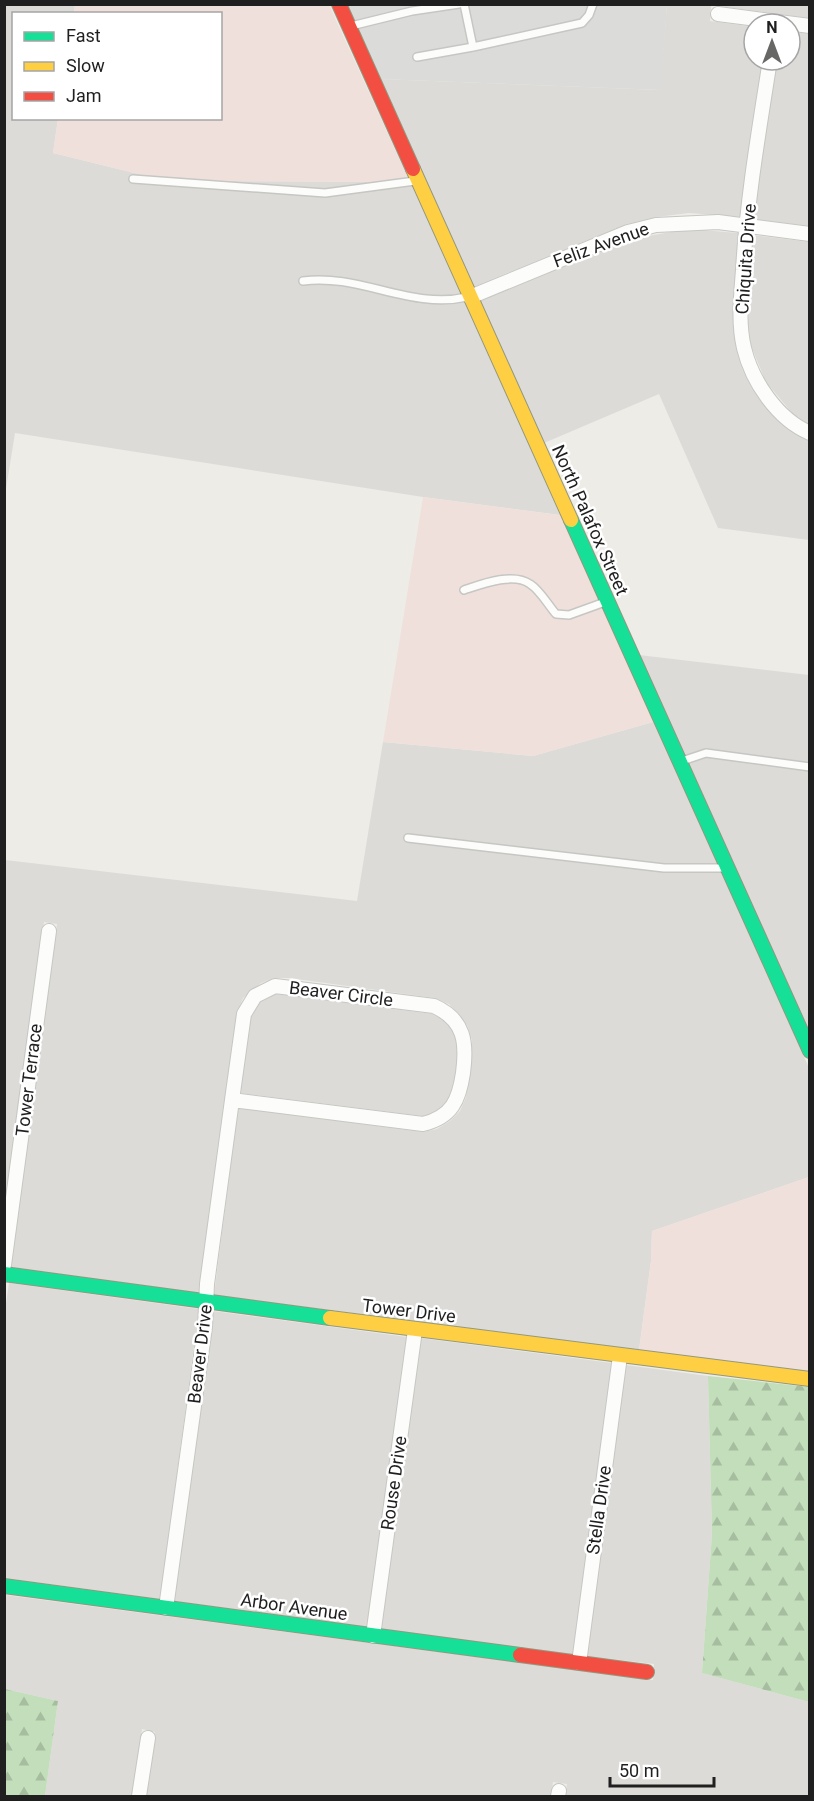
<svg xmlns="http://www.w3.org/2000/svg" width="814" height="1801" viewBox="0 0 814 1801" font-family="Roboto,sans-serif">
	<style>
		.residential { fill: #dcdbd8 }
		.commercial { fill: #f0e0db }
		.religious { fill: #dbdbd9 }
		.forest { fill: url(#forest-firs) }
		.lines { fill: none; stroke-linecap: round; stroke-linejoin: round }
		.lane-casing { stroke: #c6c6c3; stroke-width: 10 }
		.street-casing { stroke: #c6c6c3; stroke-width: 16 }
		.fast-casing { stroke: #93987e; stroke-width: 16 }
		.slow-casing { stroke: #93987e; stroke-width: 16 }
		.jam-casing { stroke: #93987e; stroke-width: 16 }
		.lane { stroke: #fcfcfb; stroke-width: 7 }
		.street { stroke: #fcfcfb; stroke-width: 14 }
		.fast { stroke: #16e098; stroke-width: 14 }
		.slow { stroke: #ffcf43; stroke-width: 14 }
		.jam { stroke: #f24e42; stroke-width: 14 }
		.labels { text-anchor: middle; stroke-width: 5; stroke-linejoin: round; paint-order: stroke }
		.street-label { font-size: 18px; fill: #1f1f1f; stroke: #fff }
	</style>
	<defs>
		<pattern id="forest-firs" width="22" height="20" patternUnits="userSpaceOnUse" patternTransform="scale(1.5)"><rect width="22" height="20" fill="#c2deba"/><path d="M5 1l3.5 6h-7zM16 11l3.5 6h-7z" fill="#a6be9f"/></pattern>
	</defs>
	<rect width="100%" height="100%" fill="#edece7"/>
	<path class="residential" d="M75,4L74,13L14,14V118L58,119L53,153L167,181L410,182L560,515L423,497L15,433L5,495V5Z
		M667,5H809V18L711,5L710,21L754,27V60H763L740,217L689,213L656,217L627,224L473,287L380,79L660,90Z
		M790,31L809,34V226L753,219L777,60H790Z
		M689,229L738,233L734,324L738,351L754,391L768,409L786,427L809,441V540L718,528L659,394L544,443L480,301L630,239Z
		M752,235L809,242V424L793,414L766,382L751,346L748,324Z
		M639,655L809,675V1034Z
		M653,722L809,1068V1177L652,1231L651,1261L639,1350L214,1295L238,1108L423,1132L437,1129L450,1121L460,1111L466,1097L472,1040L467,1025L449,1004L435,998L289,978H273L261,983L243,998L237,1013L200,1293L11,1267L57,924L44,922L5,1213V860L357,901L383,742L533,756Z
		M276,994L433,1014L442,1018L456,1034L459,1052L453,1093L448,1102L433,1114L423,1116L240,1093L250,1017L259,1003Z
		M9,1283L199,1309L160,1599L5,1578L4,1317Z
		M213,1311L407,1337L367,1627L174,1601Z
		M420,1338L612,1363L573,1655L381,1629Z
		M626,1365L708,1376L712,1534L702,1673L809,1702V1796H565L567,1784L553,1782L551,1796H146L155,1732L142,1729L132,1796H45L58,1701L5,1689V1595L653,1680L654,1664L587,1656Z"/>
	<path class="commercial" d="M75,5H329L410,182L167,181L53,153L58,119L220,118V14L74,13Z
		M423,497L560,515L653,722L533,756L383,742Z
		M809,1177V1371L639,1350L651,1261L652,1231Z"/>
	<path class="religious" d="M346,5H667L661,90L380,79Z"/>
	<path class="forest" d="M708,1376L809,1387V1702L702,1673L712,1534Z
		M5,1689L58,1701L45,1796H5Z"/>
	<g class="lines">
		<g class="lane-casing">
			<path id="lane" d="M351,26L412,11L459,4
				M473,47L582,23L589,15L593,4
				M417,57L473,47L464,4
				M133,179L325,193L415,181
				M303,281C359,273 411,310 467,297
				M464,590C482,584 513,572 530,584C540,590 548,605 556,614L569,615L605,602
				M682,761L706,753L810,767
				M408,838L664,868H725"/>
		</g>
		<g class="street-casing">
			<path id="street" d="M718,14L810,26
				M770,60C759,130 747,199 743,270C741,295 738,323 744,348C752,381 777,419 810,433
				M470,297L628,232L656,225L718,222L810,234
				M275,986L434,1006C465,1020 467,1043 463,1073C459,1100 452,1117 423,1124L232,1100L244,1014L255,996Z
				M4,1265L49,931
				M166,1608L205,1327L207,1284L232,1100
				M373,1636L415,1330
				M579,1663L620,1356
				M139,1796L148,1738
				M558,1796L559,1791"/>
		</g>
		<g class="fast-casing">
			<path id="fast" d="M571,520L810,1051
				M4,1274L330,1318
				M4,1586L520,1655"/>
		</g>
		<g class="slow-casing">
			<path id="slow" d="M413,169L571,520
				M330,1318L810,1379"/>
		</g>
		<g class="jam-casing">
			<path id="jam" d="M339,4L413,169
				M520,1655L647,1672"/>
		</g>
		<use href="#lane" class="lane"/>
		<use href="#street" class="street"/>
		<use href="#fast" class="fast"/>
		<use href="#slow" class="slow"/>
		<use href="#jam" class="jam"/>
	</g>
	<g class="labels">
		<g class="street-label">
			<text transform="translate(601 245) rotate(-20)" y="6">Feliz Avenue</text>
			<text transform="translate(746 259) rotate(-86)" y="6">Chiquita Drive</text>
			<text transform="translate(590 520) rotate(66)" y="6">North Palafox Street</text>
			<text transform="translate(341 994) rotate(7)" y="6">Beaver Circle</text>
			<text transform="translate(29 1080) rotate(-83)" y="6">Tower Terrace</text>
			<text transform="translate(409 1311) rotate(7)" y="6">Tower Drive</text>
			<text transform="translate(200 1354) rotate(-83)" y="6">Beaver Drive</text>
			<text transform="translate(394 1483) rotate(-82)" y="6">Rouse Drive</text>
			<text transform="translate(599 1510) rotate(-82)" y="6">Stella Drive</text>
			<text transform="translate(294 1607) rotate(8)" y="6">Arbor Avenue</text>
		</g>
	</g>
	<rect width="814" height="1801" fill="none" stroke="#1f1f1f" stroke-width="12"/>
	<rect x="12" y="12" width="210" height="108" fill="#ffffff" stroke="#a5a5a5" stroke-width="1.5"/>
	<rect x="24" y="32" width="30" height="9" fill="#16e098" stroke="#a5a5a5" stroke-width="1.5"/>
	<text x="66" y="42" font-size="18" fill="#1f1f1f">Fast</text>
	<rect x="24" y="62" width="30" height="9" fill="#ffcf43" stroke="#a5a5a5" stroke-width="1.5"/>
	<text x="66" y="72" font-size="18" fill="#1f1f1f">Slow</text>
	<rect x="24" y="92" width="30" height="9" fill="#f24e42" stroke="#a5a5a5" stroke-width="1.5"/>
	<text x="66" y="102" font-size="18" fill="#1f1f1f">Jam</text>
	<g transform="translate(772 42)"><circle r="28" fill="#ffffff" stroke="#a5a5a5" stroke-width="1.5"/>
	<path d="M0-4.5L10 22L0 15L-10 22Z" fill="#676765"/>
	<text y="-9" font-size="16" font-weight="bold" text-anchor="middle" fill="#1f1f1f">N</text>
	</g>
	<path d="M610 1777v9h104v-9" fill="none" stroke="#1f1f1f" stroke-width="3"/>
	<text x="619" y="1777" font-size="18" fill="#1f1f1f" stroke="#ffffff" stroke-width="4.5" paint-order="stroke">50 m</text>
</svg>
